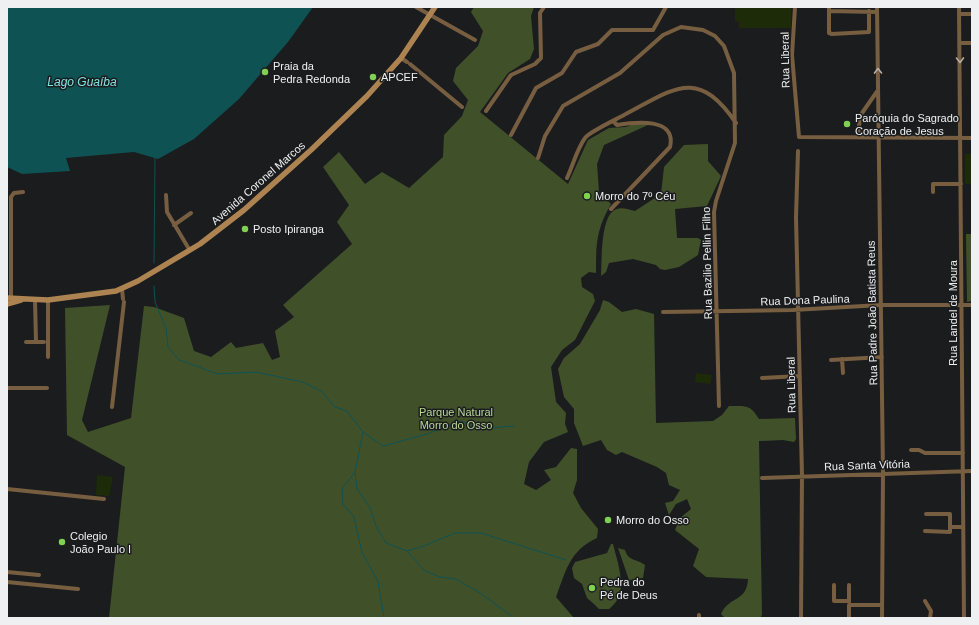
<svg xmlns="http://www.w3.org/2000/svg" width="979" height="625" viewBox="0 0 979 625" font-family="Helvetica,sans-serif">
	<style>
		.green { fill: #1e2b09 }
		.forest { fill: #40512a }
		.water { fill: #0e5253 }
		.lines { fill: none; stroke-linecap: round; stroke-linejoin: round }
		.stream { stroke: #0e5253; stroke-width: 1 }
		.street { stroke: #775e40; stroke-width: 4 }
		.secondary { stroke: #ad8351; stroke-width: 5.5 }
		.oneway { stroke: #b9aea2 }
		.poi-dot { fill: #80d051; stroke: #1b1c1e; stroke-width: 1.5 }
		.labels { text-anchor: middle; stroke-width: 3; stroke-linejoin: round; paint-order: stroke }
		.street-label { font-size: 11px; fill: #eff0f2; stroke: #1b1c1e }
		.poi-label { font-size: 11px; fill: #eff0f2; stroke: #1b1c1e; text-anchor: start }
		.park-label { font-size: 11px; fill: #b9d795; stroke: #1b1c1e }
		.water-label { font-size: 12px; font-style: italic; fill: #81e4e3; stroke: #1b1c1e }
	</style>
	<rect width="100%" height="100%" fill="#1b1c1e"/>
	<path class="green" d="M735,7H791V28H739V21H735Z
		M965,154H972V184H965Z
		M696,373L712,375L710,384L695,382Z
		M97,475L113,477L109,496L96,495Z"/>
	<path class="forest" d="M474,7H534L531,16L534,49L530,59L508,73L480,112L568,184L588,140L609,128L626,127L636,123L648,125L604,145L597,164L599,192L611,204C596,230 596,244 596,273L589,272L581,278L582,287L593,294L595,301L575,340L562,350L551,367L556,402L566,413L565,424L568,432L544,442L529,462L524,484L536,490L551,480L544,470L556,467L571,448L577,449V480L573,493L581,508L598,529L597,538C569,551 566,571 556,597L574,618H109L125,467L67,435L65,308L110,305L82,420L88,432L131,418L144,306L154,307L184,318L194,351L211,357L231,342L236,348L263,343L272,360L280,357L275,331L294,317L283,305L352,244L337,222L349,205L323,167L339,152L365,184L382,172L409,188L443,157L444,135L462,116L468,100L453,81L456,68L478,46L483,31L471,12Z
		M708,144V161L721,176L707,206L675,209L677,238H698L701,240L698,255L679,267L665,270L660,269L656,265L633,259L609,263L606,272L601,276C602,262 600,213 617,209C622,207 630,210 635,211L661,194L664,167L684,145Z
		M966,234H972V301L967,302Z
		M603,300L609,302L622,312L636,309L654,314L656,423L713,421L722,415L729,406C746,406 750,404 759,419L795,418L796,439L794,442L783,440L759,441L762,615L760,618H725L721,614C729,596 747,602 748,579L706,577L693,566L699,549L675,530L680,518L691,509L687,499L676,504L669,515L665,503L673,501L680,490L669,485L666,473L657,467L622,452L616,455L607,450L601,440L583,446L574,423V409L564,397L558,369L564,358L580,344L600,310Z
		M611,544H613C618,565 630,594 609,609H599L594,604L587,598L582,584L574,578L572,568L575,562L607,553Z
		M618,548L625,550C628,561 637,559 645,565L643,578L629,580Z"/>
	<path class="water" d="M7,7H313L288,42L239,99L194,139L158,159L134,152L66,158L70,171L22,174L7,167Z"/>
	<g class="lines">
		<path class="stream" d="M154,263L155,158
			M154,286L155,302L166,328L168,347L179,360L218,374L256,372L303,382L321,391L335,407L347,411L363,432L355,472L357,489L370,508L376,526L386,543L407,551L424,546L455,533H481L566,560
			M363,432L383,446L427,434L461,421L481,429L514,426
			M355,472L342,489L343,504L354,517L362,553L378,581L384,618
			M407,551L425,571L440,577L456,579L480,593L514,618"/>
		<path class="street" d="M416,7L475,40
			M795,7L792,55L799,137L972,138
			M829,7V33L832,34L869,32V11
			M877,7L883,473L882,618
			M959,7L964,618
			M829,11L877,12
			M959,14H972
			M653,30L666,7
			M960,43H972
			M401,58L407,62
			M410,64L462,107
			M486,111L511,75L535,64L541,58L540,13L544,7
			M511,135L536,88L562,73L576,52L598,44L612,30H653
			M858,137L860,116L878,90
			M798,151L796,217L802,476L801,618
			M538,158L545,136L563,106L620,73L663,35L681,27L703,30L715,36L724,46L734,73L735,143L716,201L714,212L719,406
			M567,178C573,165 577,149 585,138C589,132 617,119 624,115C674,89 697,66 736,123
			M933,192V184H961
			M166,195L167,212L189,249
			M611,209L670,147C677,117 635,122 617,125L613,121
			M174,225L191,213
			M122,289L123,299
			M11,297V197L14,193L23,192
			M35,300L36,342
			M663,312L793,310L881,305H972
			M26,342H44
			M48,357V300
			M842,359L843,373
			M831,360L882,357
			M762,378L800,376
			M7,388H47
			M112,407L124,302
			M911,450H919L925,453H963
			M762,478L972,471
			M7,489L104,499
			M926,514H950V527
			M925,531L950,532V527H963
			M7,572L39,575
			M7,582L78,589
			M834,585V601H849
			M849,585V602
			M925,601L931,611L930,618
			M699,618V615
			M849,618V605H882"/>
		<path class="secondary" d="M7,298L48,300L116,291L138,281L200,244L244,210L311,150L367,96L401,58L435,7
			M7,304L21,300"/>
	</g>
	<defs><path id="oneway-chevron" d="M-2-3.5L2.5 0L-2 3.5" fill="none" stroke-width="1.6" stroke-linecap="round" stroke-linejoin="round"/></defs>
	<g class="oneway">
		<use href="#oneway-chevron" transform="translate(960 60) rotate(89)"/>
		<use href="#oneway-chevron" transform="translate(878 71) rotate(-91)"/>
	</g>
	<g class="poi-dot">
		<circle cx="265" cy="72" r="4"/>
		<circle cx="373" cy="77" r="4"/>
		<circle cx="847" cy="124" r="4"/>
		<circle cx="587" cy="196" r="4"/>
		<circle cx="245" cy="229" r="4"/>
		<circle cx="608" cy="520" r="4"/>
		<circle cx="62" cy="542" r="4"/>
		<circle cx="592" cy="588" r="4"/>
	</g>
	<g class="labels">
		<g class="street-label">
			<text transform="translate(785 60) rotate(-91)" y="4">Rua Liberal</text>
			<text transform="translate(258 183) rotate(-41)" y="4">Avenida Coronel Marcos</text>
			<text transform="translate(707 263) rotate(-91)" y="4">Rua Bazilio Pellin Filho</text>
			<text transform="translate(805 300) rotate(-2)" y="4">Rua Dona Paulina</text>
			<text transform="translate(872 313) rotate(-91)" y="4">Rua Padre João Batista Reus</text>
			<text transform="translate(953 313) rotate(-90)" y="4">Rua Landel de Moura</text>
			<text transform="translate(791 385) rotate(-91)" y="4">Rua Liberal</text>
			<text transform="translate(867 465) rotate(-2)" y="4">Rua Santa Vitória</text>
		</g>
		<g class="poi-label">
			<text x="273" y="70">Praia da<tspan x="273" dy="13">Pedra Redonda</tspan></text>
			<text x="381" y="81">APCEF</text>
			<text x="855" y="122">Paróquia do Sagrado<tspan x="855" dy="13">Coração de Jesus</tspan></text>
			<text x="595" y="200">Morro do 7º Céu</text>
			<text x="253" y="233">Posto Ipiranga</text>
			<text x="616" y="524">Morro do Osso</text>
			<text x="70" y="540">Colegio<tspan x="70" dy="13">João Paulo I</tspan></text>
			<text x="600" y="586">Pedra do<tspan x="600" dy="13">Pé de Deus</tspan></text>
		</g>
		<g class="park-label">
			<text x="456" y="416">Parque Natural<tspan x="456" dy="13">Morro do Osso</tspan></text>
		</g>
		<g class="water-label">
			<text x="82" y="86">Lago Guaíba</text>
		</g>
	</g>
	<rect width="979" height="625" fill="none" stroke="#eff0f2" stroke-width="16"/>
</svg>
